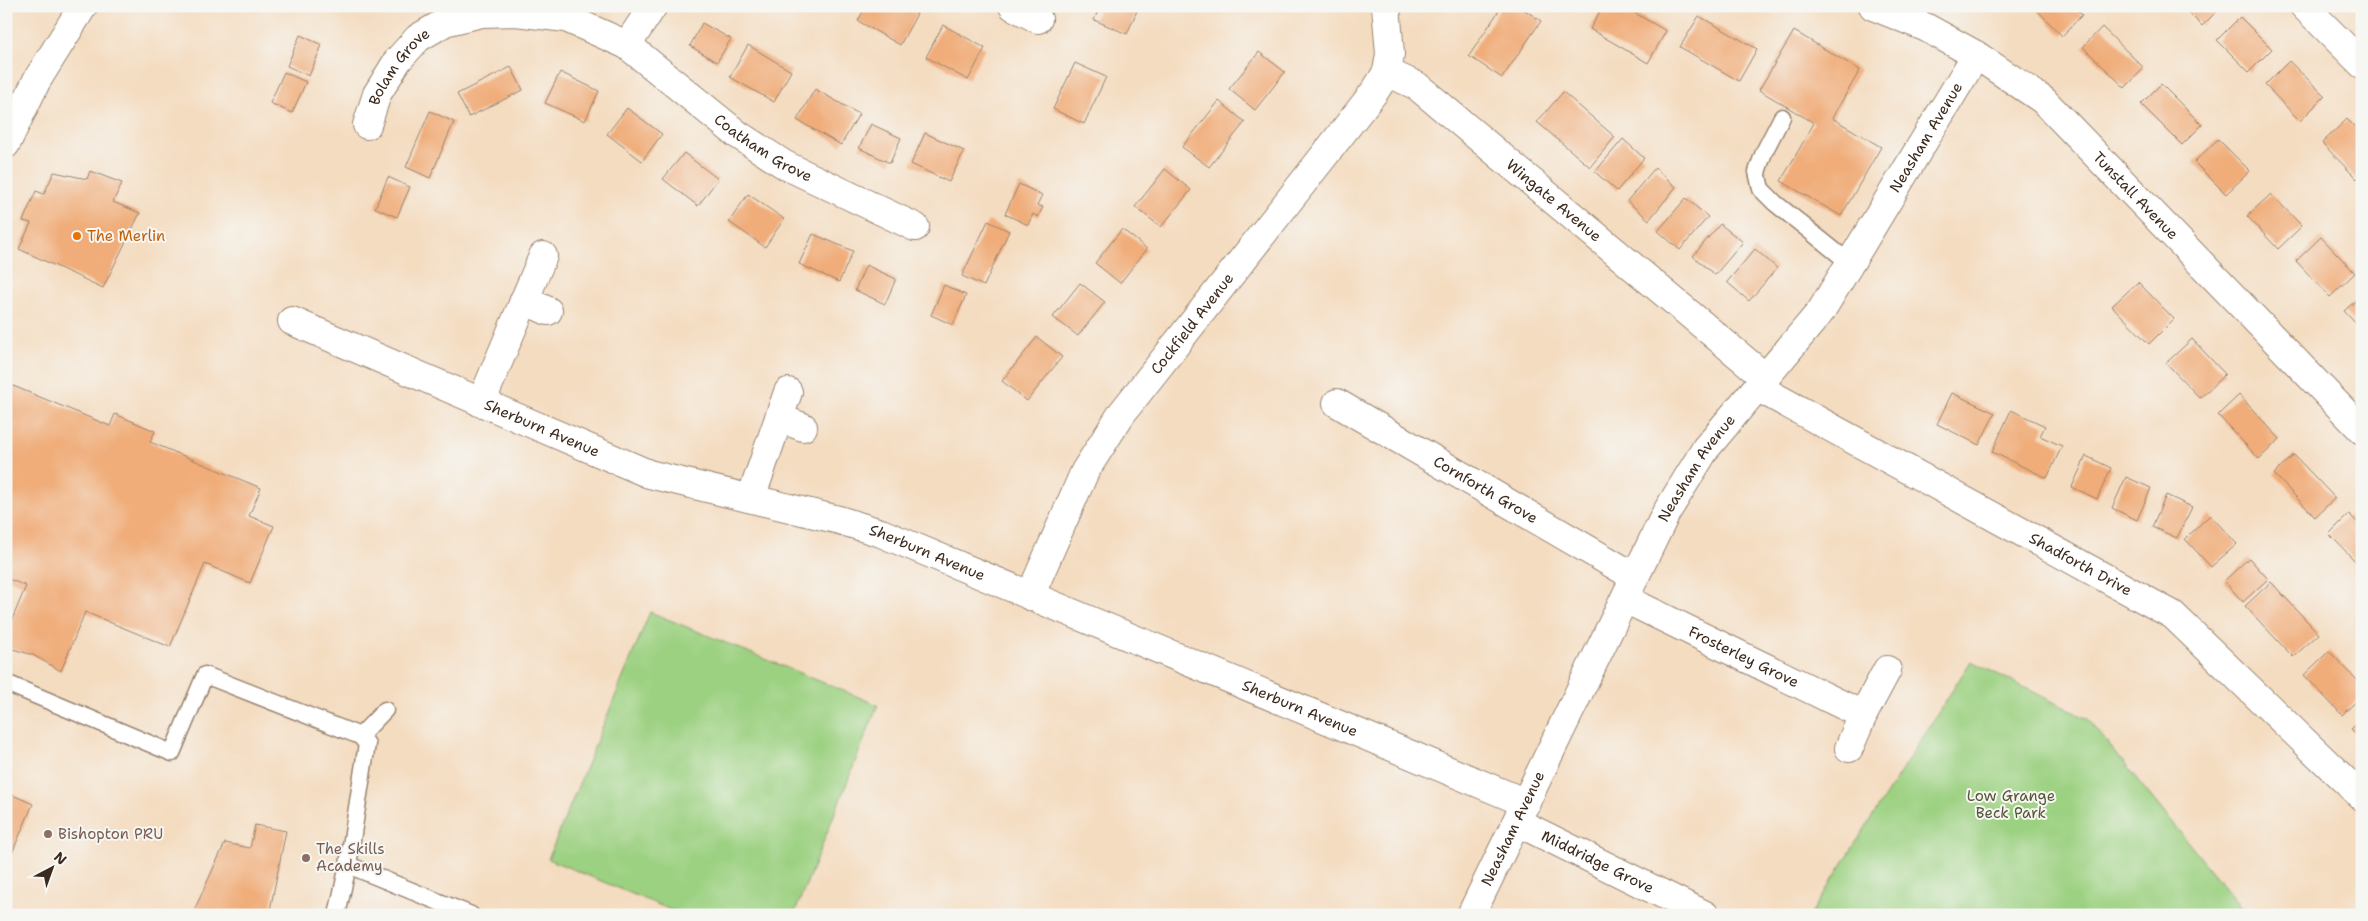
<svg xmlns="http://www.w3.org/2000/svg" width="2368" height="921" viewBox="0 0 2368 921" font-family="'Shantell Sans',sans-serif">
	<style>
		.green { fill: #9dd182; stroke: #6c7e50 }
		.building { fill: #f0ad7a }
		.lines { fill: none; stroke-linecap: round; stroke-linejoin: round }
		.lane-casing { stroke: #98836f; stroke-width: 19 }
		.street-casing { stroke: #98836f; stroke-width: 30 }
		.secondary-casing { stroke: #98836f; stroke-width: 30 }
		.lane { stroke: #fff; stroke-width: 16 }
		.street { stroke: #fff; stroke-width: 28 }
		.secondary { stroke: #fff; stroke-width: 28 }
		.food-dot { fill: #e8710a; stroke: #f6f6f2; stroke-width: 2 }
		.education-dot { fill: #8d6e63; stroke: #f6f6f2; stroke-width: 2 }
		.labels { text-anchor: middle; stroke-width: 4; stroke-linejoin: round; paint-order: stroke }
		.street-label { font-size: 15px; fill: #3b2a1e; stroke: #f6f6f2 }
		.food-label { font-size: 15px; fill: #c56008; stroke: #f6f6f2; text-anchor: start }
		.park-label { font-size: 15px; fill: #545437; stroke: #f6f6f2 }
		.education-label { font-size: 15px; fill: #785e54; stroke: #f6f6f2; text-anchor: start }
	</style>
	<rect width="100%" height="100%" fill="#f6f6f2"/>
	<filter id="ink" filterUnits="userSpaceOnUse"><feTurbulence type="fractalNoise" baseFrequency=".02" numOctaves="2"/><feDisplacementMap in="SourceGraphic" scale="10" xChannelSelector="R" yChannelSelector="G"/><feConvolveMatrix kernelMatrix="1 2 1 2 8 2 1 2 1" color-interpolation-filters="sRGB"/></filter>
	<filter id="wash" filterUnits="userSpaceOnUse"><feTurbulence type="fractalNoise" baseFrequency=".0096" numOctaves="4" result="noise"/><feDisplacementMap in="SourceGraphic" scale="20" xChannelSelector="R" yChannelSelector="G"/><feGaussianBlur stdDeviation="1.12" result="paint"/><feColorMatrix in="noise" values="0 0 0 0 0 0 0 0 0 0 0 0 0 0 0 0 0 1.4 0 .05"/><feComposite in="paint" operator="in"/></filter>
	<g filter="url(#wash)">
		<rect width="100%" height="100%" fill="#f4dcc0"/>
		<path class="green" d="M650,612L878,705L794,915H683L548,859Z
			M1971,661L2088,719L2247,915H1810Z"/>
		<g id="blocks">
			<path class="building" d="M866,6H904L917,14L900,45L858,21Z
				M1100,6H1139L1127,34L1094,20Z
				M1502,6H1519L1541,21L1502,78L1469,56Z
				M1603,6H1623L1666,31L1648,63L1590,29Z
				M2033,6H2073L2082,15L2062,36Z
				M2182,6H2222L2202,26Z
				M1699,16L1757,49L1739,81L1680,47Z
				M2240,17L2272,49L2249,72L2217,40Z
				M702,23L731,39L717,62L690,46Z
				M943,25L985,48L968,80L926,57Z
				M2102,27L2144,68L2125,88L2083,47Z
				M1794,31L1860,70L1832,118L1881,147L1841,216L1781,181L1814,123L1759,90Z
				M300,35L322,45L309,76L287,66Z
				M748,45L791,71L774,102L730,77Z
				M1259,52L1285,72L1255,110L1229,89Z
				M2289,61L2325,96L2300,121L2265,85Z
				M1075,63L1106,77L1084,124L1053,109Z
				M511,67L523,90L469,117L457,94Z
				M284,72L306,82L292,113L270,103Z
				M560,72L599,91L585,121L545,103Z
				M2161,84L2202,125L2182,145L2141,104Z
				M815,89L859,114L841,145L797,120Z
				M1563,92L1615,137L1590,167L1537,122Z
				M1219,101L1245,122L1209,167L1182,147Z
				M627,108L662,134L642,161L607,134Z
				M430,111L454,122L430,178L406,167Z
				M2347,119L2362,134V174L2357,179L2322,143Z
				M871,124L901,138L890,163L859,148Z
				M925,133L964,151L949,182L911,164Z
				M1623,139L1644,158L1617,191L1595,172Z
				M2218,139L2250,171L2226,194L2194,162Z
				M684,153L718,179L698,206L663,179Z
				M1655,168L1676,187L1649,220L1627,201Z
				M1165,169L1191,190L1161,227L1135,207Z
				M90,171L122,183L113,202L140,213L103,288L19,249L31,223L23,221L36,191L44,194L54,172L87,179Z
				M388,177L410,187L397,217L375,208Z
				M1019,184L1042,195L1037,205L1043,207L1038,217L1033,214L1028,225L1005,214Z
				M748,194L784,219L765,247L729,222Z
				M2271,194L2302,226L2278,249L2247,216Z
				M1686,198L1708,217L1680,250L1658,231Z
				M988,221L1009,231L984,286L962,276Z
				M1720,224L1743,242L1715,275L1693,256Z
				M1122,229L1147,249L1120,283L1095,263Z
				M813,234L853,251L839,282L799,264Z
				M2321,237L2355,273L2330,297L2296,261Z
				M1755,249L1777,268L1749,301L1727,282Z
				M866,265L896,279L885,304L855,290Z
				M2138,282L2174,319L2149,344L2112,306Z
				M1080,283L1105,302L1078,336L1053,317Z
				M944,285L966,295L953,325L931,315Z
				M2362,295V330L2344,311Z
				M1037,337L1062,357L1027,401L1002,381Z
				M2192,339L2225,374L2200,398L2166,363Z
				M6,383L110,426L115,414L155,431L150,442L261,488L249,516L274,526L250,583L205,564L170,647L85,612L61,671L33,655L6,647V634L26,586L6,578Z
				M1952,393L1995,413L1979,445L1937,424Z
				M2239,395L2280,439L2259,459L2218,415Z
				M2011,410L2045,426L2040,436L2062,446L2047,478L1992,452Z
				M2294,455L2335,498L2315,517L2274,474Z
				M2086,456L2111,468L2097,499L2072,487Z
				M2126,477L2151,488L2137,520L2112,508Z
				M2166,495L2192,507L2177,538L2152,527Z
				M2349,514L2362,527V568L2329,534Z
				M2210,515L2237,544L2211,567L2185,539Z
				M2249,558L2268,579L2243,602L2224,581Z
				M2271,582L2319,634L2293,657L2245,606Z
				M2329,651L2362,685V696L2342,715L2304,675Z
				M2362,719V740L2351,729Z
				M6,792L33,804L6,867Z
				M255,825L286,831L269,915H192L225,843L250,848Z"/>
		</g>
	</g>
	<g filter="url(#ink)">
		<use href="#blocks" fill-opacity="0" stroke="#98836f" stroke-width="1"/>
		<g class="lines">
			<g class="lane-casing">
				<path id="lane" d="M1782,117L1764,152L1757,172L1761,189L1775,203L1851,264
					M6,683L172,753L205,675L360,736L385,710
					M348,865L471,915
					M337,915L348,865L367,744L360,736"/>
			</g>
			<g class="street-casing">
				<g id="street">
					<path d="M1013,6L1038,19"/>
					<path id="s1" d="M1386,6L1390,54L1387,72L1417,86L1766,378"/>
					<path id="s2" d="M1873,6L1925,27L1976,55L2043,100L2362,430"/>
					<path d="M2304,6L2362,64"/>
					<path d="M627,45L653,6"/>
					<path id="s3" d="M367,125L377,94L398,60L418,38L445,22L482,13L516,12L566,18L627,45L737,134L785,165L915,227"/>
					<path d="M524,300L548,311"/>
					<path id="s4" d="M292,321L649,474L839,520L881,533L1526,803"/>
					<path id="s5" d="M1757,387L2173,615L2362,797"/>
					<path d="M481,403L543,256"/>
					<path id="s6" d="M1337,403L1635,577"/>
					<path d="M779,418L803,427"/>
					<path d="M751,498L788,392"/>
					<path id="s7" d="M1030,596L1085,471L1122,413L1375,91L1387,72"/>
					<path id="s8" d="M1625,599L1863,715"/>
					<path d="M1849,748L1863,715L1887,670"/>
					<path id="s9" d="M1517,822L1705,915"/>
					<path id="s10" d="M1471,915L1666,513L1706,448L1821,311L1976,55"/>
				</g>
			</g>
			<g class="secondary-casing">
				<path id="secondary" d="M6,144L37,80L83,6"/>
			</g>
			<use href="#lane" class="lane"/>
			<use href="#street" class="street"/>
			<use href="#secondary" class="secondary"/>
		</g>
	</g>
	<circle class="food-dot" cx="77" cy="236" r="5"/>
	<g class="education-dot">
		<circle cx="48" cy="834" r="5"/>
		<circle cx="306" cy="858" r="5"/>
	</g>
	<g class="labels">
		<g class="street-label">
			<text dy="5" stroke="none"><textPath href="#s3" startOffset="68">Bolam Grove</textPath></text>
			<text dy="5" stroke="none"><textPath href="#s10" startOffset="905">Neasham Avenue</textPath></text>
			<text dy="5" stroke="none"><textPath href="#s3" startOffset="494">Coatham Grove</textPath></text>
			<text dy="5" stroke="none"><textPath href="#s2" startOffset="328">Tunstall Avenue</textPath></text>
			<text dy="5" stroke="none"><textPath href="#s1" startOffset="278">Wingate Avenue</textPath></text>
			<text dy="5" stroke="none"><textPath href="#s7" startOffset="319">Cockfield Avenue</textPath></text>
			<text dy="5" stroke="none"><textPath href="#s4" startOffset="272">Sherburn Avenue</textPath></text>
			<text dy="5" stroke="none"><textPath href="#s10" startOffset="501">Neasham Avenue</textPath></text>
			<text dy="5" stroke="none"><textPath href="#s6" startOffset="172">Cornforth Grove</textPath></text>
			<text dy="5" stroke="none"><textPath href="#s4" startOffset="678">Sherburn Avenue</textPath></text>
			<text dy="5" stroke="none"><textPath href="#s5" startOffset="369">Shadforth Drive</textPath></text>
			<text dy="5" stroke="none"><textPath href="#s8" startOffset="132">Frosterley Grove</textPath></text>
			<text dy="5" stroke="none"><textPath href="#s4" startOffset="1082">Sherburn Avenue</textPath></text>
			<text dy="5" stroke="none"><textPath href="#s10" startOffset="96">Neasham Avenue</textPath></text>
			<text dy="5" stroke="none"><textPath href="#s9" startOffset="90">Middridge Grove</textPath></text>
		</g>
		<g class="food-label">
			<text x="87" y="241">The Merlin</text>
		</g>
		<g class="park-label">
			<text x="2011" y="801">Low Grange<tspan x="2011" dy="17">Beck Park</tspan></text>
		</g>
		<g class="education-label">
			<text x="58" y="839">Bishopton PRU</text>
			<text x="316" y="854">The Skills<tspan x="316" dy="17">Academy</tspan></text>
		</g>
	</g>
	<rect width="2368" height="921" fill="none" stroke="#f6f6f2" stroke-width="25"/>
	<g transform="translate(52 868) rotate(41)" stroke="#f6f6f2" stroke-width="4" paint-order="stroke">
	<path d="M0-4L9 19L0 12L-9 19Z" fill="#3b2a1e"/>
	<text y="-8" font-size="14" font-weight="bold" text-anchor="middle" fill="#3b2a1e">N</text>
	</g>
</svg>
